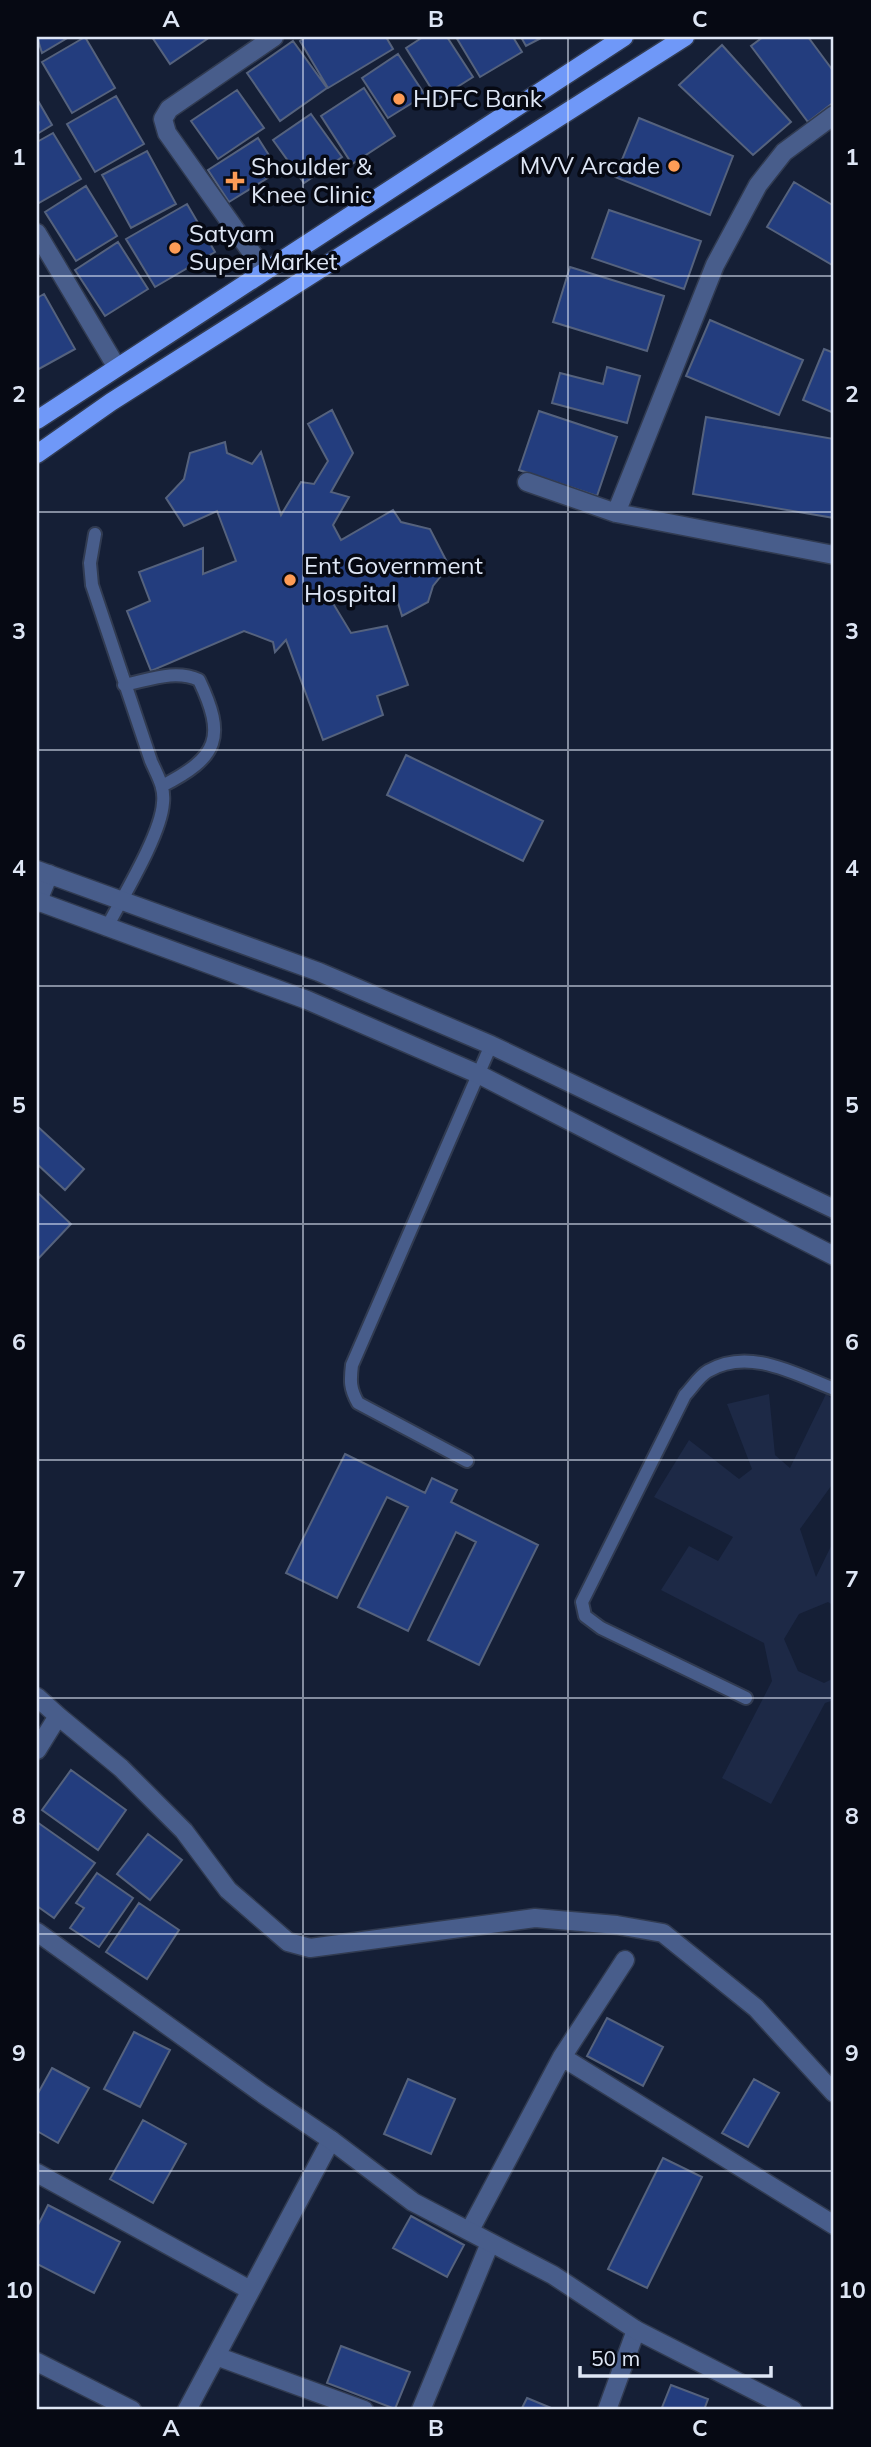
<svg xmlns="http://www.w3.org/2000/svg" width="871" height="2447" viewBox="0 0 871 2447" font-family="Mulish,sans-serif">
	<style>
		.built { fill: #1d2946 }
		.building { fill: #233d7e; stroke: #55627d; stroke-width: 2 }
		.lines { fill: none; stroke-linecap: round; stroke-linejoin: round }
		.service-casing { stroke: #313b51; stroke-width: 16 }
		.minor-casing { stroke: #313b51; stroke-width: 21 }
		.tertiary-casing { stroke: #313b51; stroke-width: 21 }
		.primary-casing { stroke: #313b51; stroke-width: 21 }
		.service { stroke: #485d8b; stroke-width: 12 }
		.minor { stroke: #485d8b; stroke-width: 18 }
		.tertiary { stroke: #485d8b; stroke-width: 18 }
		.primary { stroke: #6f98f8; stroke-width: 18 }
		.grid { fill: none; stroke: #dee6f5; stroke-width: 2; stroke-opacity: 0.55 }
		.poi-dot { fill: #fd9c56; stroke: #060913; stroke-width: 2.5 }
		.labels { text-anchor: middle; stroke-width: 7; stroke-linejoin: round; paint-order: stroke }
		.poi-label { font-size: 24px; fill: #dee6f5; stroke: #060913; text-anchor: start }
		.neatline { fill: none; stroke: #dee6f5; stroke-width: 2.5 }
		.grid-label { font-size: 23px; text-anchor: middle; font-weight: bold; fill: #dee6f5 }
	</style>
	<rect width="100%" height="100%" fill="#151f36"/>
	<path class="built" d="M769,1394L775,1455L790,1468L826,1394L834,1400V1482L800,1529L816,1577L834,1540V1606L828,1602L799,1614L784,1639L798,1671L824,1683L834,1678V1700L825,1703L771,1804L722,1778L772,1681L764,1643L661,1590L689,1546L718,1561L733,1537L654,1497L689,1440L739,1479L752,1469L727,1404Z"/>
	<path class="building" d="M37,37H69L42,53Z
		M85,37L115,88L72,113L42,62Z
		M152,37H210L170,64Z
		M306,37H386L393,49L328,88L300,41Z
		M423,37H447L473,77L438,99L406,48Z
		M456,37H513L522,52L480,77Z
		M521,37H543L526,46Z
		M763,37H808L834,72V102L808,122L751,46Z
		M293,41L327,88L280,121L247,73Z
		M722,45L791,122L753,155L679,85Z
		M398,54L425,95L388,118L362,78Z
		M364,88L395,136L352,164L321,116Z
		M237,90L264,128L218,159L191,121Z
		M116,96L144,144L95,172L67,124Z
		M37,99L52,125L37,134Z
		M311,114L342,157L304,183L273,140Z
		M639,118L733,156L710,215L615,177Z
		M53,133L81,179L37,204V142Z
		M258,138L279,171L229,202L208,170Z
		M147,151L176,204L131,228L102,175Z
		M794,182L834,206V266L767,227Z
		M86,186L117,236L76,261L45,212Z
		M187,204L215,252L155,287L126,239Z
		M609,210L701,241L684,289L592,258Z
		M118,242L148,289L105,316L75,270Z
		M570,267L664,296L647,351L553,322Z
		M44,294L75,349L37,370V298Z
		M710,320L803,360L779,415L686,376Z
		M824,349L834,353V413L803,400Z
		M607,367L640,376L627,423L552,403L560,373L603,384Z
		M332,410L353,453L331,492L349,497L333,525L341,540L393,510L401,522L430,529L449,566L433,586L428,602L402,616L393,586L331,600L351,633L387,626L408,685L377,696L383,715L323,740L286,640L275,652L273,642L244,631L151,671L127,611L150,601L139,572L203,548V574L236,561L217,511L184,526L166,498L184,479L190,453L225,442L227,453L252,464L261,452L281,515L301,482L314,484L328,461L308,424Z
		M539,411L617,437L597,496L519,470Z
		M706,417L834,439V518L693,494Z
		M406,755L543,821L523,861L387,795Z
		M37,1126L84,1169L65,1190L37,1164Z
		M37,1192L71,1224L37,1260Z
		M345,1454L425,1493L432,1478L457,1490L451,1502L538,1545L479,1665L428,1640L476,1542L456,1532L408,1631L358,1607L408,1507L387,1497L337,1598L286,1573Z
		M71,1770L126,1810L98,1850L42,1810Z
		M37,1822L95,1863L54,1918L37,1906Z
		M148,1834L182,1860L150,1900L117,1874Z
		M97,1873L133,1898L99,1947L70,1928L84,1908L76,1903Z
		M139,1903L179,1930L147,1979L106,1952Z
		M607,2018L663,2047L643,2086L587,2056Z
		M134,2032L170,2050L140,2107L104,2089Z
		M52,2068L89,2088L58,2143L37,2131V2095Z
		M408,2079L455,2099L431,2154L384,2134Z
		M754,2079L779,2093L748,2147L722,2133Z
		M143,2120L186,2144L153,2203L110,2179Z
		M663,2158L702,2177L647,2288L608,2269Z
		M48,2205L120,2242L94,2293L37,2264V2227Z
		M411,2216L464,2245L447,2277L393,2248Z
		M341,2346L410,2372L395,2409L327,2383Z
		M671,2385L708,2399L704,2410H661Z
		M527,2398L556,2410H521Z"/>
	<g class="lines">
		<g class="service-casing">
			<path id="service" d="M95,534L90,563L92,585L151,761C157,775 165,787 163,803C161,835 122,898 106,929
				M124,685C149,680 175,669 199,680C226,737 219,757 162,786
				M467,1461L358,1403C350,1389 350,1381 352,1365L491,1045
				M746,1698L601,1628L585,1616L582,1602L685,1395C692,1388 699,1376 708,1371C749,1347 795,1374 834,1389"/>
		</g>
		<g class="minor-casing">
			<path id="minor" d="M37,233L116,366
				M264,270L167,133L163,119L169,109L274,37
				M527,482L616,513L834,555
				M616,513L715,265L758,185L784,152L834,115
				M37,903L49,874
				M37,1697L58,1716L37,1750
				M58,1716L121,1768L184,1831L228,1890L288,1942L310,1948L535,1918L617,1925L663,1933L756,2008L834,2093
				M562,2057L834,2225
				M37,2173L250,2290
				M470,2230L562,2057L625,1960
				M216,2356L364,2410
				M37,2362L132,2410
				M187,2410L331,2140
				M421,2410L490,2243
				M607,2410L636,2330"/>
		</g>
		<g class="tertiary-casing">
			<path id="tertiary" d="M37,870L319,972L491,1045L834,1209
				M37,901L307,1000L478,1074L834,1256
				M37,1932L263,2094L331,2140L413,2202L553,2275L636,2330L793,2410"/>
		</g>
		<g class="primary-casing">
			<path id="primary" d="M37,420L624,37
				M37,454L111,402L685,37"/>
		</g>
		<use href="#service" class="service"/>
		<use href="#minor" class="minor"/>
		<use href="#tertiary" class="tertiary"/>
		<use href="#primary" class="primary"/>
	</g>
	<path class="grid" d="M303,37V2410M568,37V2410M37,276H834M37,512H834M37,750H834M37,986H834M37,1224H834M37,1460H834M37,1698H834M37,1934H834M37,2171H834"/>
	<g class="poi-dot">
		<circle cx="399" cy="99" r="7"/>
		<circle cx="674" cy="166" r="7"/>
		<path d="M231.5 170.5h7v7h7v7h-7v7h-7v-7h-7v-7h7z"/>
		<circle cx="175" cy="248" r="7"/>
		<circle cx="290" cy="580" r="7"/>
	</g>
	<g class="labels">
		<g class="poi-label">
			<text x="413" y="107">HDFC Bank</text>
			<text x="660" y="174" text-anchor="end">MVV Arcade</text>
			<text x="251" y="175">Shoulder &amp;<tspan x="251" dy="28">Knee Clinic</tspan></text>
			<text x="189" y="242">Satyam<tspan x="189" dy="28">Super Market</tspan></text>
			<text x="304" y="574">Ent Government<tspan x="304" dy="28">Hospital</tspan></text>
		</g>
	</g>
	<rect width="871" height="2447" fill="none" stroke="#060913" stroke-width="77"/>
	<path d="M580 2366v10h191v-10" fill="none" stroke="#dee6f5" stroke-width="3.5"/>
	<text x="591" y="2366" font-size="21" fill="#dee6f5" stroke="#060913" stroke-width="5" paint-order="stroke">50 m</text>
	<rect x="38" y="38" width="794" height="2370" class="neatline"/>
	<g class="grid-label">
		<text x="171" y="27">A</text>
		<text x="436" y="27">B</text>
		<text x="700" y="27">C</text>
		<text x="19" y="165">1</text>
		<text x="852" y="165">1</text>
		<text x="19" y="402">2</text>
		<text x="852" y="402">2</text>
		<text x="19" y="639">3</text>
		<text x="852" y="639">3</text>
		<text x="19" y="876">4</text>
		<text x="852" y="876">4</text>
		<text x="19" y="1113">5</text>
		<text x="852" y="1113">5</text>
		<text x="19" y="1350">6</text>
		<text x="852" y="1350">6</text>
		<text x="19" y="1587">7</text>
		<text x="852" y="1587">7</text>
		<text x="19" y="1824">8</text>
		<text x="852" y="1824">8</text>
		<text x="19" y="2061">9</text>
		<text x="852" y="2061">9</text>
		<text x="19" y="2298">10</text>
		<text x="852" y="2298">10</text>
		<text x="171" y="2436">A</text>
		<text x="436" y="2436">B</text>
		<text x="700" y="2436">C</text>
	</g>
</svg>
